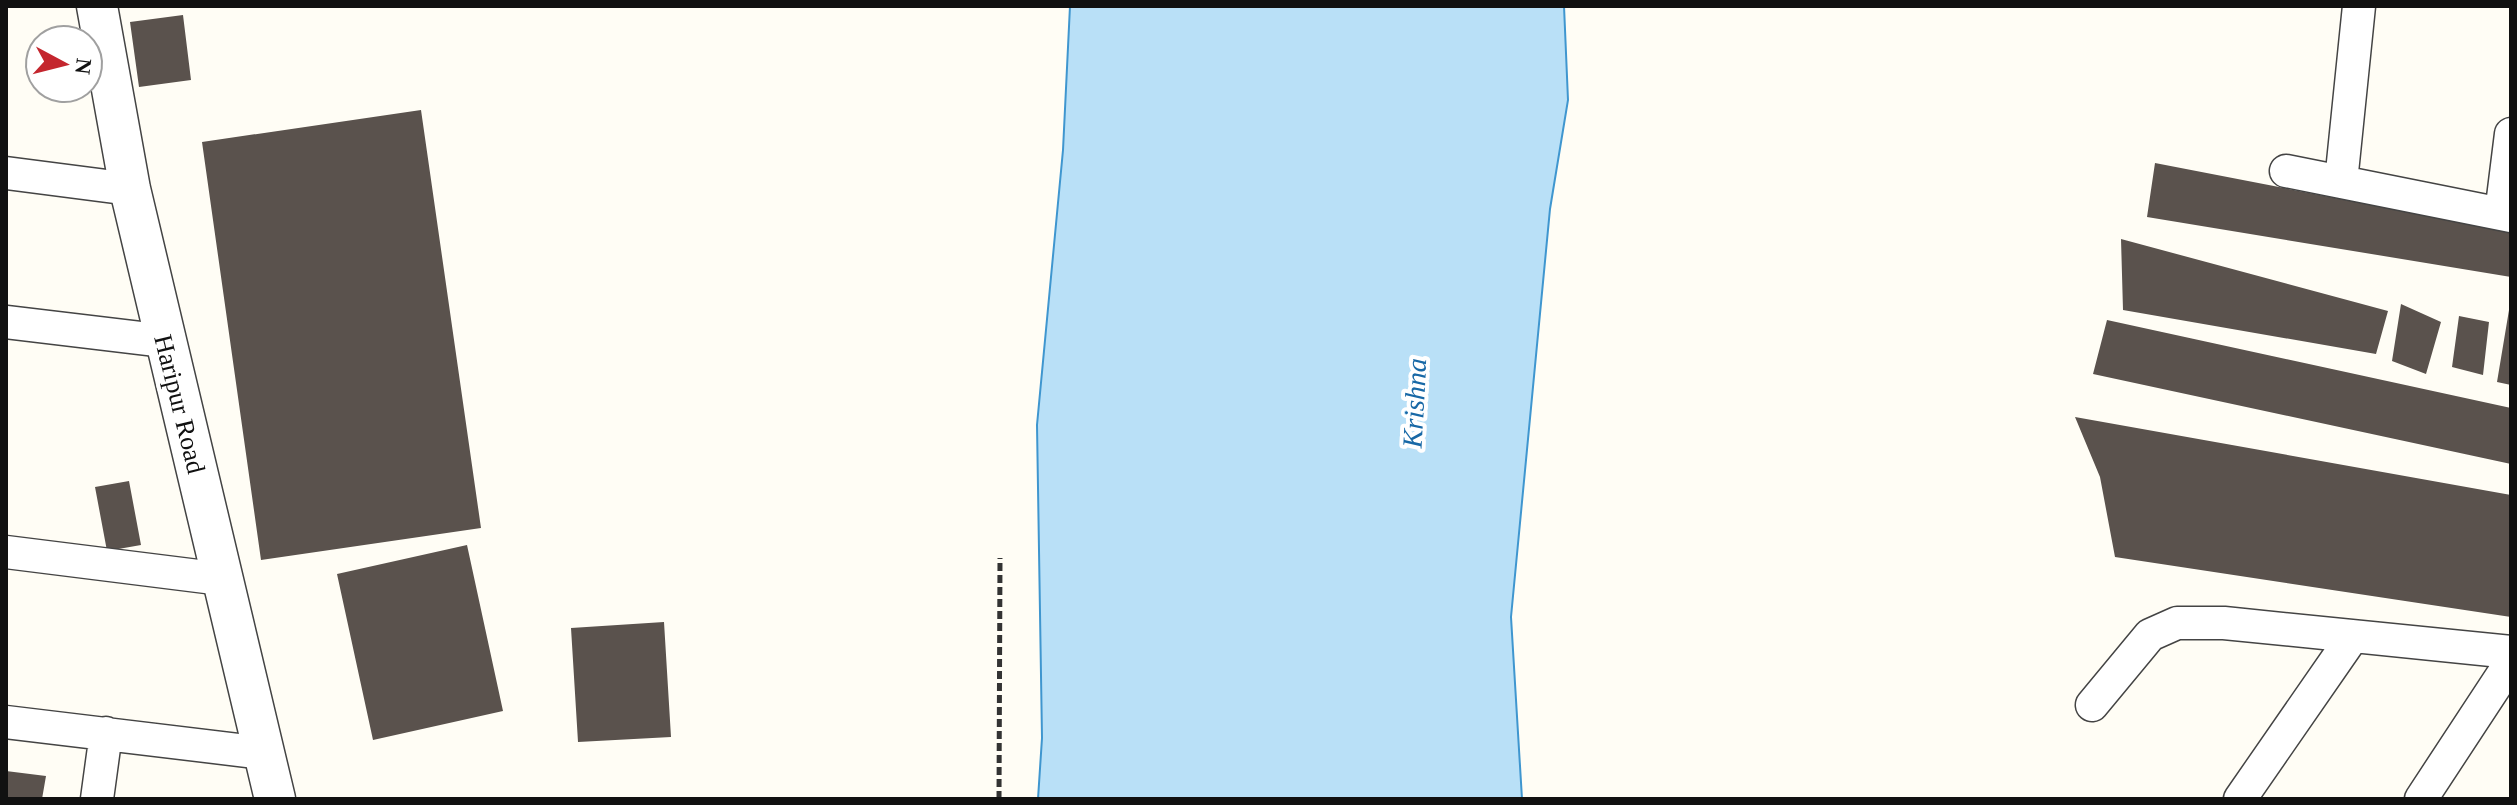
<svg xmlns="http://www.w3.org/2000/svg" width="2517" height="805" viewBox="0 0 2517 805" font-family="'Times New Roman',serif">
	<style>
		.water { fill: #b9e0f7; stroke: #3f96cf; stroke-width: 2 }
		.building { fill: #5a524d }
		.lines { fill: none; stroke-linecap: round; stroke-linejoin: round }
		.minor-casing { stroke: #444; stroke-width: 35 }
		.tertiary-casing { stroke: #444; stroke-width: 43 }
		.path { stroke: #333; stroke-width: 5; stroke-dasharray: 8 4; stroke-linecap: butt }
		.minor { stroke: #fff; stroke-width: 32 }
		.tertiary { stroke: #fff; stroke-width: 40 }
		.labels { text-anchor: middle; stroke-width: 8; stroke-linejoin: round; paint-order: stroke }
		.street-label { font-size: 26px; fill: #111; stroke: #fff }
		.water-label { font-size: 28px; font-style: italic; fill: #1768a6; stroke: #fff }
	</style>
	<rect width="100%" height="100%" fill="#fffdf5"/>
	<path class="water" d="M1070,6H1564L1568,100L1550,209L1511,617L1522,799H1038L1042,738L1037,425L1063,150Z"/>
	<path class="building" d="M183,15L191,80L139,87L130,22Z
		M421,110L481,528L261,560L202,142Z
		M2155,163L2511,232V277L2147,217Z
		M2121,239L2388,311L2376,354L2123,310Z
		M2401,304L2441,322L2426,374L2392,361Z
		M2509,310H2511V385L2497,382Z
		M2459,316L2489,322L2483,375L2452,367Z
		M2107,320L2511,408V464L2093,374Z
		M2075,417L2511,495V617L2115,557L2100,477Z
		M129,481L141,545L107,551L95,487Z
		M467,545L503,711L373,740L337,574Z
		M664,622L671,737L578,742L571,628Z
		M6,771L46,776L42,799H6Z"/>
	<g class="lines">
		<g class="minor-casing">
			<path id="minor" d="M2286,171L2511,216
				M6,173L130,189
				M2341,182L2359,6
				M2501,214L2511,134
				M6,322L165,341
				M6,552L222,579
				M2092,705L2150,635L2177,623H2224L2511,652
				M6,722L264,753
				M97,799L106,733
				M2240,799L2353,636
				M2421,799L2511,662"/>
		</g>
		<g class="tertiary-casing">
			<path id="tertiary" d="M97,6L130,189L275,799"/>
		</g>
		<path class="path" d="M999,799L1000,558"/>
		<use href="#minor" class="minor"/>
		<use href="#tertiary" class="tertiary"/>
	</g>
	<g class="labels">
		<g class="street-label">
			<text transform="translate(180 404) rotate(76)" y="9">Haripur Road</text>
		</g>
		<g class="water-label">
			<text transform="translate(1414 403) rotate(-87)" y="10">Krishna</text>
		</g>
	</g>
	<rect width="2517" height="805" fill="none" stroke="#111111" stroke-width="16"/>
	<g transform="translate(64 64) rotate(97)"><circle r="38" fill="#ffffff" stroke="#a0a0a0" stroke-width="2"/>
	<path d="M0-6L14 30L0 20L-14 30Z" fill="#c4262e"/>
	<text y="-12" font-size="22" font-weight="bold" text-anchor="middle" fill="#111111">N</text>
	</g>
</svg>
